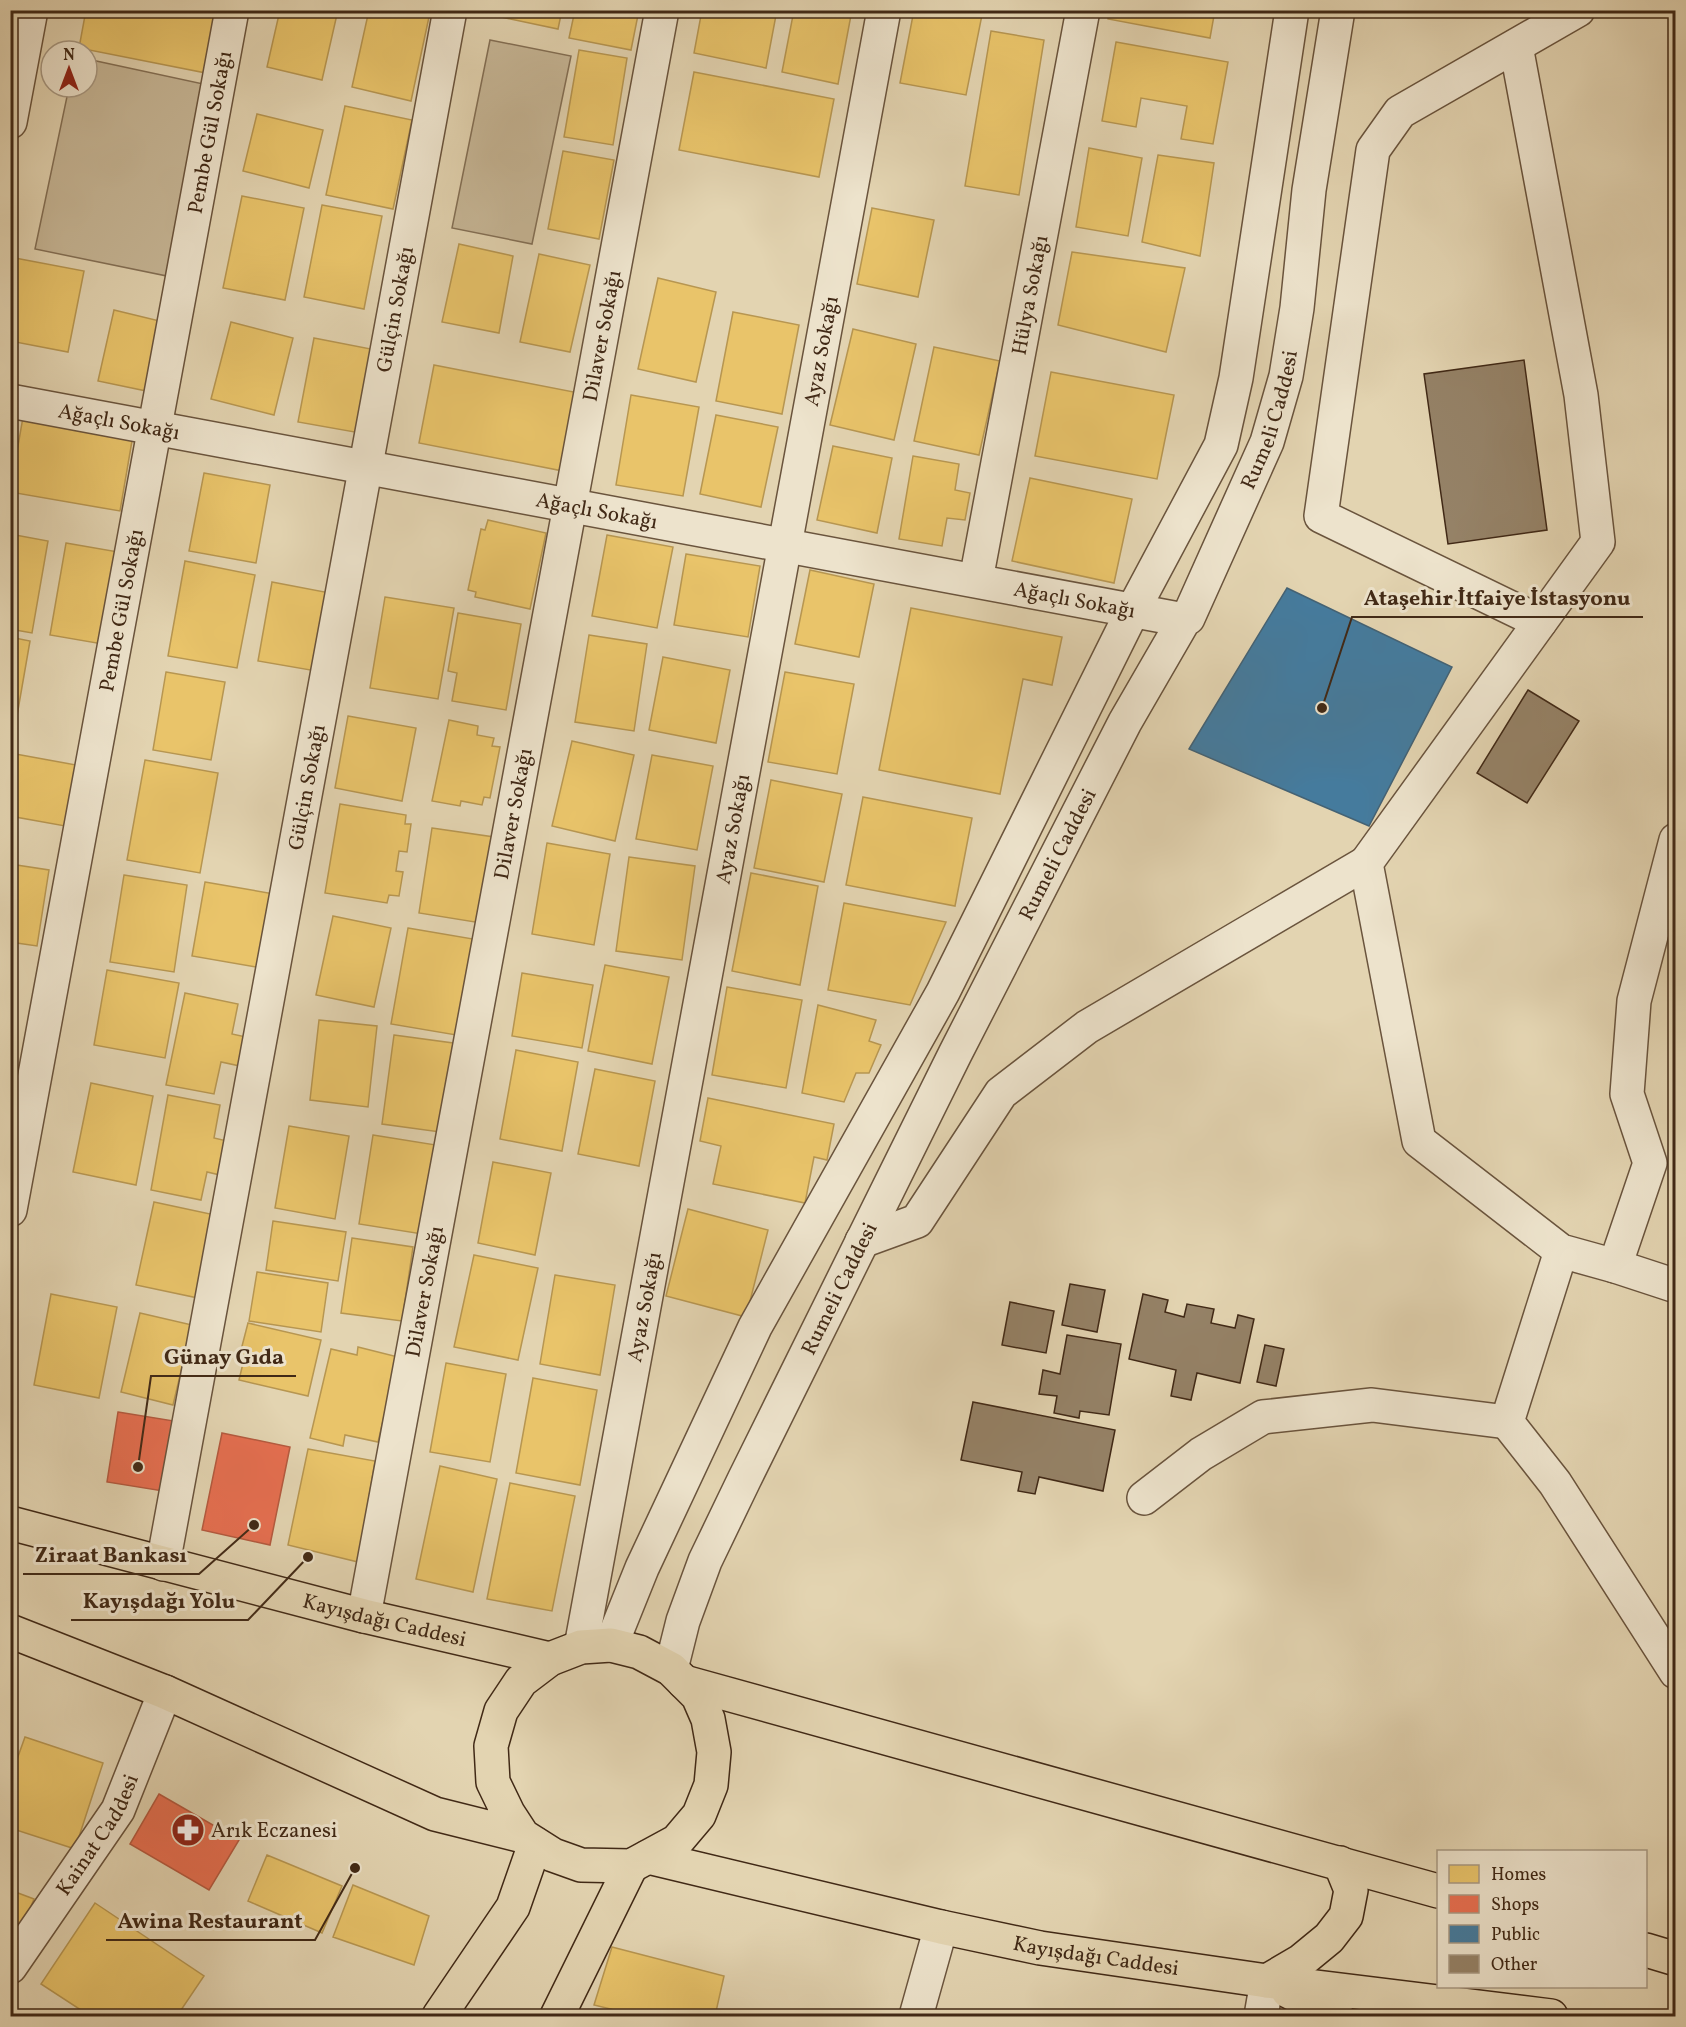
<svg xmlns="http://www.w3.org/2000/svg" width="1686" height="2027" viewBox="0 0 1686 2027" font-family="Vollkorn,serif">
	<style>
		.green { fill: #c7b797; stroke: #847056; stroke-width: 1.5 }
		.homes { fill: #e9c46a; stroke: #b79651; stroke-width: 1.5 }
		.shops { fill: #e76f51; stroke: #b55a3f; stroke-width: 1.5 }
		.public { fill: #457b9d; stroke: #446274; stroke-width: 1.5 }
		.building { fill: #958267; stroke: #412916; stroke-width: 1.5 }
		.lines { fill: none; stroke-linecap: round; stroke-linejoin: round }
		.minor-casing { stroke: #6a543d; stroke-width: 36 }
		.major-casing { stroke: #412916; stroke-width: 36 }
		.minor { stroke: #ede3cc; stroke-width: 33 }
		.major { stroke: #e3d4b1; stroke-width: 33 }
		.labels { text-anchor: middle; stroke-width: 6; stroke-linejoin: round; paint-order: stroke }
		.street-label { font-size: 21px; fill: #412916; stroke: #ede3cc }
		.poi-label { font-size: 21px; fill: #412916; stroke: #ede3cc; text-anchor: start }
		.leader { fill: none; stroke: #412916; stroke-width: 2 }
		.callout-dot { fill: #412916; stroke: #ede3cc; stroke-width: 2 }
		.callout-label { font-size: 22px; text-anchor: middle; font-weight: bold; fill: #412916; stroke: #ede3cc; stroke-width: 6; stroke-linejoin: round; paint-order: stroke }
	</style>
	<rect width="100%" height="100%" fill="#e3d4b1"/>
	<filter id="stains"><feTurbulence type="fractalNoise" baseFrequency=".00333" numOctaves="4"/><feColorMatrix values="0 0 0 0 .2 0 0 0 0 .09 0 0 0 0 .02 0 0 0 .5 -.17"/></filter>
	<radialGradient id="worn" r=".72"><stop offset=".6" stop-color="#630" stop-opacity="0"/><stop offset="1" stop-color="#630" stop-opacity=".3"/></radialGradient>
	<path class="green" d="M490,40L571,56L532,244L452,228Z
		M87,59L208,85L167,276L35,249L69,87H87Z"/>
	<path class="homes" d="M86,10H218L206,73L79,48Z
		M280,10H338L322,80L267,67Z
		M369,10H401L429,17L411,101L352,87Z
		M502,10H562L558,29L501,17Z
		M575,10H639L631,50L569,38Z
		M702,10H777L766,68L694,53Z
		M794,10H852L838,84L782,72Z
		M914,10H983L966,95L900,83Z
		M1109,10H1215L1210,38L1108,19Z
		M991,31L1044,40L1019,195L965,186Z
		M1116,42L1228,62L1213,144L1181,139L1187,106L1141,98L1136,127L1102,121Z
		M579,50L627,58L613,145L564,137Z
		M694,72L834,99L819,177L679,150Z
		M345,106L412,120L393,209L326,195Z
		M257,114L323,130L309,188L243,171Z
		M1089,148L1142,158L1128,236L1076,227Z
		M563,151L614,160L599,239L548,229Z
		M1158,155L1214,163L1200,256L1142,242Z
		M242,196L304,208L285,300L223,288Z
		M322,205L382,216L364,309L304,297Z
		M872,208L934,220L918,297L857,284Z
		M459,244L513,256L499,333L442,322Z
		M1072,252L1185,268L1166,352L1058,325Z
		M539,254L590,265L570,352L520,342Z
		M15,258L84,271L68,352L10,341V281Z
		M658,278L716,292L696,382L638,369Z
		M114,310L172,324L156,393L98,381Z
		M733,312L799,325L782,414L716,401Z
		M231,322L293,338L274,415L211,399Z
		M853,329L916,344L894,440L830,425Z
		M314,338L376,350L360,433L298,422Z
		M934,347L1000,361L979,455L914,441Z
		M434,365L579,393L563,471L419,443Z
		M1051,372L1174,395L1157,479L1035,456Z
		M631,395L699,407L683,496L616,485Z
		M716,415L778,427L761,507L700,494Z
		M23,417L133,435L120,511L10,492Z
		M833,446L892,458L877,533L817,520Z
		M913,456L959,464L955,490L970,493L965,520L947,518L942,546L899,539Z
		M204,473L270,485L256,563L189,551Z
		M1030,478L1132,499L1114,583L1012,561Z
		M488,520L546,533L530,609L475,597L476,592L468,590L481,529L485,530Z
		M10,534L48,541L32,633L10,629Z
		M607,535L673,547L657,628L592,616Z
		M66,543L130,554L114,646L50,635Z
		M686,554L760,566L748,637L674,625Z
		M185,561L255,575L237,668L168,656Z
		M810,570L874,584L859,657L795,644Z
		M272,582L330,593L316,671L258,661Z
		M385,597L454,608L438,699L370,688Z
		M911,608L1062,637L1052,685L1023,679L1000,794L879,770Z
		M458,613L521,624L506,710L452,701L457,673L448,671Z
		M589,635L647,644L634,731L575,722Z
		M10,637L30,641L14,733L10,732Z
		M663,657L730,670L716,743L649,730Z
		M166,672L225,682L211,760L153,750Z
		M785,672L854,684L837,774L768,762Z
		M348,716L416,728L402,801L335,788Z
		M449,720L478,726L477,735L494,738L492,746L500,747L490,798L484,797L482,805L461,801L460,806L432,801Z
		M572,741L634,755L615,841L552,826Z
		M10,753L76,765L65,826L10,816Z
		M652,755L713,766L697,850L636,839Z
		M145,760L218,773L200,873L127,860Z
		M771,780L842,794L824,882L754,868Z
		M863,797L972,818L955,906L846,885Z
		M340,804L406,815L405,824H411L407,852L399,851L396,871L403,872L399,896L389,895L387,903L325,893Z
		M432,828L494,837L481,923L419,913Z
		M547,843L610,854L594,945L532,934Z
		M629,857L695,866L682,960L616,951Z
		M10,864L49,870L37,946L10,942Z
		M751,873L818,886L800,985L732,971Z
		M124,875L187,885L174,972L110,962Z
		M205,882L280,895L267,969L192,956Z
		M844,903L946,922L910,1005L828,990Z
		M333,916L391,928L374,1007L316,995Z
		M408,928L479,940L462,1036L391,1024Z
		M605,965L669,977L652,1064L588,1051Z
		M107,970L179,983L165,1058L94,1045Z
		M522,973L593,985L582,1048L512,1036Z
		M727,987L802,1000L786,1088L712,1075Z
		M185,993L238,1004L232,1034L246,1037L240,1066L221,1062L214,1094L166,1085Z
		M818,1005L876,1020L869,1041L881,1045L869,1073H856L844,1102L802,1093Z
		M319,1020L377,1026L368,1107L310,1100Z
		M394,1035L453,1043L440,1132L382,1124Z
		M516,1050L578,1062L562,1151L500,1139Z
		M595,1069L655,1081L639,1166L578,1154Z
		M10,1078L15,1079L10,1105Z
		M91,1083L153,1096L136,1185L73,1172Z
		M168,1095L220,1105L214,1138L227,1141L220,1175L207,1172L201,1200L151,1190Z
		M708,1098L834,1124L827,1160L814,1157L805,1203L713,1184L721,1146L700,1141Z
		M289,1126L349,1136L335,1219L275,1208Z
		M373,1135L436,1145L422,1234L359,1224Z
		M493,1162L551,1173L535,1255L478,1243Z
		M154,1202L215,1215L198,1298L136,1285Z
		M688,1209L768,1230L746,1317L666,1296Z
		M273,1221L346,1232L338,1281L266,1270Z
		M352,1238L413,1247L402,1321L341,1313Z
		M474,1255L538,1268L518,1360L454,1347Z
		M257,1272L328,1283L321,1332L249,1321Z
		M555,1275L615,1285L600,1375L540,1364Z
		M51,1294L117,1307L99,1398L34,1385Z
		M140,1313L192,1325L173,1405L121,1392Z
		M248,1323L321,1340L308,1396L239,1380L245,1355L240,1354Z
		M358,1347L398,1357L378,1442L345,1435L343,1446L310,1438L331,1349L357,1355Z
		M446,1363L506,1374L490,1462L430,1452Z
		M533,1378L597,1390L580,1485L516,1473Z
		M308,1449L375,1461L358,1562L288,1545Z
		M440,1466L497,1479L473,1592L416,1579Z
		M510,1483L575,1496L552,1611L487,1599Z
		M25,1737L103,1763L75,1849L10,1828V1779Z
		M267,1855L342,1886L322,1933L248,1901Z
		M353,1885L429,1916L414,1965L333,1937Z
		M10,1890L34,1899L11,1955L10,1954Z
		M95,1903L204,1976L177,2016H90L41,1984Z
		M612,1947L724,1976L715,2016H639L594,2005Z"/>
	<path class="shops" d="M118,1412L174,1421L163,1491L107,1482Z
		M222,1433L290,1447L270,1545L202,1530Z
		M159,1794L239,1840L209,1890L130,1844Z"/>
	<path class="public" d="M1287,588L1452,667L1369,826L1189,749Z"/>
	<path class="building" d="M1524,360L1547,530L1448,544L1424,374Z
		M1528,690L1579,721L1527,803L1477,773Z
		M1070,1284L1105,1290L1097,1332L1062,1325Z
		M1143,1294L1168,1300L1165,1312L1184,1317L1187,1304L1214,1309L1211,1323L1235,1328L1238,1315L1254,1319L1240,1383L1197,1373L1191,1400L1171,1396L1176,1370L1129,1359Z
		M1010,1302L1054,1311L1046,1353L1002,1345Z
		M1067,1335L1121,1344L1109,1415L1080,1411L1079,1418L1054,1413L1057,1396L1039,1394L1043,1370L1060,1374Z
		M1265,1345L1284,1349L1276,1386L1257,1382Z
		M973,1402L1115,1430L1103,1491L1039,1477L1035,1494L1018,1491L1022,1472L961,1460Z"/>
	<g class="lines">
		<g class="minor-casing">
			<g id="minor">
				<path d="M1516,46L1581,395L1598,542L1366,863L1419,1141L1561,1251L1615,1266L1676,1286"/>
				<path d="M10,122L31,10"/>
				<path id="s1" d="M10,401L1184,620"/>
				<path id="s2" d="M976,580L1083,10"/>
				<path d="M1540,622L1321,516L1373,150L1400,112L1578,10"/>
				<path id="s3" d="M10,1210L232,10"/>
				<path d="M862,1241L917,1221L1001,1093L1087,1027L1366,863"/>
				<path d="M1561,1251L1507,1422L1555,1483L1676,1672"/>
				<path d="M1615,1266L1650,1163L1627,1094L1634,1001L1676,840"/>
				<path d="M1144,1498L1201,1454L1263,1417L1372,1405L1507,1422"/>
				<path id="s4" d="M163,1564L450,10"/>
				<path id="s5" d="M364,1616L662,10"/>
				<path d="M611,1645L642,1568L755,1327L943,992L1133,610L1221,445L1236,378L1292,10"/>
				<path id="s6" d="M581,1647L884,10"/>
				<path id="s7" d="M671,1669L683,1621L705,1561L744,1480L955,1054L1125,722L1184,620L1188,618L1267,442L1286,376L1297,308L1309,190L1338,10"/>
				<path id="s8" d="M10,1967L118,1810L165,1692"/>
				<path d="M916,2016L941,1927"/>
				<path d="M1261,2016L1267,1981"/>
			</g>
		</g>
		<g class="major-casing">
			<g id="major">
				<path id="s9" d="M10,1523L364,1616L550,1659"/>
				<path d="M10,1631L165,1692L435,1814L523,1836L553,1855L581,1865L631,1866L677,1841L699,1815L711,1785L714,1752L708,1719L698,1696L671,1669L639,1652L611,1645L581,1647L550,1659L521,1681L501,1711L491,1746L493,1782L508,1813L523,1836"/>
				<path d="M684,1682L1438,1891"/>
				<path id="s10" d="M648,1857L941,1927L1040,1948L1267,1981L1551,2016"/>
				<path d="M1646,1950L1676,1959"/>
				<path d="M1267,1981L1301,1961L1329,1938L1346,1916L1351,1890L1340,1863"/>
				<path d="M1288,1991L1337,2016"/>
				<path d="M439,2016L513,1907L535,1844"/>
				<path d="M557,2016L631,1866"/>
			</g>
		</g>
		<use href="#minor" class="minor"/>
		<use href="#major" class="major"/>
	</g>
	<defs>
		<g id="pharmacy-disc" transform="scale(1.725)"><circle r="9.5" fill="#8f2418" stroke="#ede3cc"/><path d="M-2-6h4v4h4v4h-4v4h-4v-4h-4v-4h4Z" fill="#fff"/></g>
	</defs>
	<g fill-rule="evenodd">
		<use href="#pharmacy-disc" x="188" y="1830"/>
	</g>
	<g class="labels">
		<g class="street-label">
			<text dy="7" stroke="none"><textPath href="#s3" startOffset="1096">Pembe Gül Sokağı</textPath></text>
			<text dy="7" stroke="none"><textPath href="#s2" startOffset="290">Hülya Sokağı</textPath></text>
			<text dy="7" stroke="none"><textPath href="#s4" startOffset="1276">Gülçin Sokağı</textPath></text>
			<text dy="7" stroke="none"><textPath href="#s5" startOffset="1302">Dilaver Sokağı</textPath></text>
			<text dy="7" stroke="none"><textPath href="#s6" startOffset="1318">Ayaz Sokağı</textPath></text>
			<text dy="7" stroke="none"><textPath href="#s7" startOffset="1389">Rumeli Caddesi</textPath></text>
			<text dy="7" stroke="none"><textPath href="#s1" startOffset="111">Ağaçlı Sokağı</textPath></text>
			<text dy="7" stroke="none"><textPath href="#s1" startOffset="597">Ağaçlı Sokağı</textPath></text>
			<text dy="7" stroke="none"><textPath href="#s1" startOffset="1083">Ağaçlı Sokağı</textPath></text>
			<text dy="7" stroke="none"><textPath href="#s3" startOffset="610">Pembe Gül Sokağı</textPath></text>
			<text dy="7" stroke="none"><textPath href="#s4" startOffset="790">Gülçin Sokağı</textPath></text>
			<text dy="7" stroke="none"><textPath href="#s5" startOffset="816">Dilaver Sokağı</textPath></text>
			<text dy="7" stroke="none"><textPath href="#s6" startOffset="832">Ayaz Sokağı</textPath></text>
			<text dy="7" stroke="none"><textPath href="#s7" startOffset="903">Rumeli Caddesi</textPath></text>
			<text dy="7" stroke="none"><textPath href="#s7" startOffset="417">Rumeli Caddesi</textPath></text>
			<text dy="7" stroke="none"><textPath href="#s5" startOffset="330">Dilaver Sokağı</textPath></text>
			<text dy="7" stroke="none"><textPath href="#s6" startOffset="346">Ayaz Sokağı</textPath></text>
			<text dy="7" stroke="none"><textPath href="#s9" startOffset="387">Kayışdağı Caddesi</textPath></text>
			<text dy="7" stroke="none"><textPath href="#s8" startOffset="159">Kainat Caddesi</textPath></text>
			<text dy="7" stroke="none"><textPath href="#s10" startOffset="459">Kayışdağı Caddesi</textPath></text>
		</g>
		<g class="poi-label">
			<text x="211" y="1837">Arık Eczanesi</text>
		</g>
	</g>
	<path class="leader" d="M1322 708L1352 617H1643M138 1467L151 1376H296M254 1525L199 1574H23M308 1557L248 1620H71M355 1868L315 1940H106"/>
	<g class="callout-dot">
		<circle cx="1322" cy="708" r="6"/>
		<circle cx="138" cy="1467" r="6"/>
		<circle cx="254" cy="1525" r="6"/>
		<circle cx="308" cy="1557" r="6"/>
		<circle cx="355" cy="1868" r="6"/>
	</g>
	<g class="callout-label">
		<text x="1497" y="605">Ataşehir İtfaiye İstasyonu</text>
		<text x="224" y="1364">Günay Gıda</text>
		<text x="111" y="1562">Ziraat Bankası</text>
		<text x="159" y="1608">Kayışdağı Yolu</text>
		<text x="210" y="1928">Awina Restaurant</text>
	</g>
	<rect width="1686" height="2027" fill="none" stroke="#e3d4b1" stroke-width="36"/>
	<rect x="12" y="12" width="1662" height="2003" fill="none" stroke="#412916" stroke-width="3"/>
	<rect x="18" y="18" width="1650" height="1991" fill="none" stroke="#412916" stroke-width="1.5"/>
	<rect x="1437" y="1850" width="210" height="138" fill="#ede3cc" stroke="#a89983" stroke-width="1.5"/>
	<rect x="1449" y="1865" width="30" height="18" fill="#e9c46a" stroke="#a89983" stroke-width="1.5"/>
	<text x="1491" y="1880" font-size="18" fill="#412916">Homes</text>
	<rect x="1449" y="1895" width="30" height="18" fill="#e76f51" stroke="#a89983" stroke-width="1.5"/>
	<text x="1491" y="1910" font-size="18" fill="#412916">Shops</text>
	<rect x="1449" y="1925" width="30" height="18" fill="#457b9d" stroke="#a89983" stroke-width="1.5"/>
	<text x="1491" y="1940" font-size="18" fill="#412916">Public</text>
	<rect x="1449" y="1955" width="30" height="18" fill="#958267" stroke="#a89983" stroke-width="1.5"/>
	<text x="1491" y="1970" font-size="18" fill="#412916">Other</text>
	<g transform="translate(69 69)"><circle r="28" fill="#ede3cc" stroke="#a89983" stroke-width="1.5"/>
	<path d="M0-4.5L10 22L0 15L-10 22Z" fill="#8f2418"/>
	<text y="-9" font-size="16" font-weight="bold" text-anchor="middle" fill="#412916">N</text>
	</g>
	<rect width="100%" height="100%" filter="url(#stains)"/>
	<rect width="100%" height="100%" fill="url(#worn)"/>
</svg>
